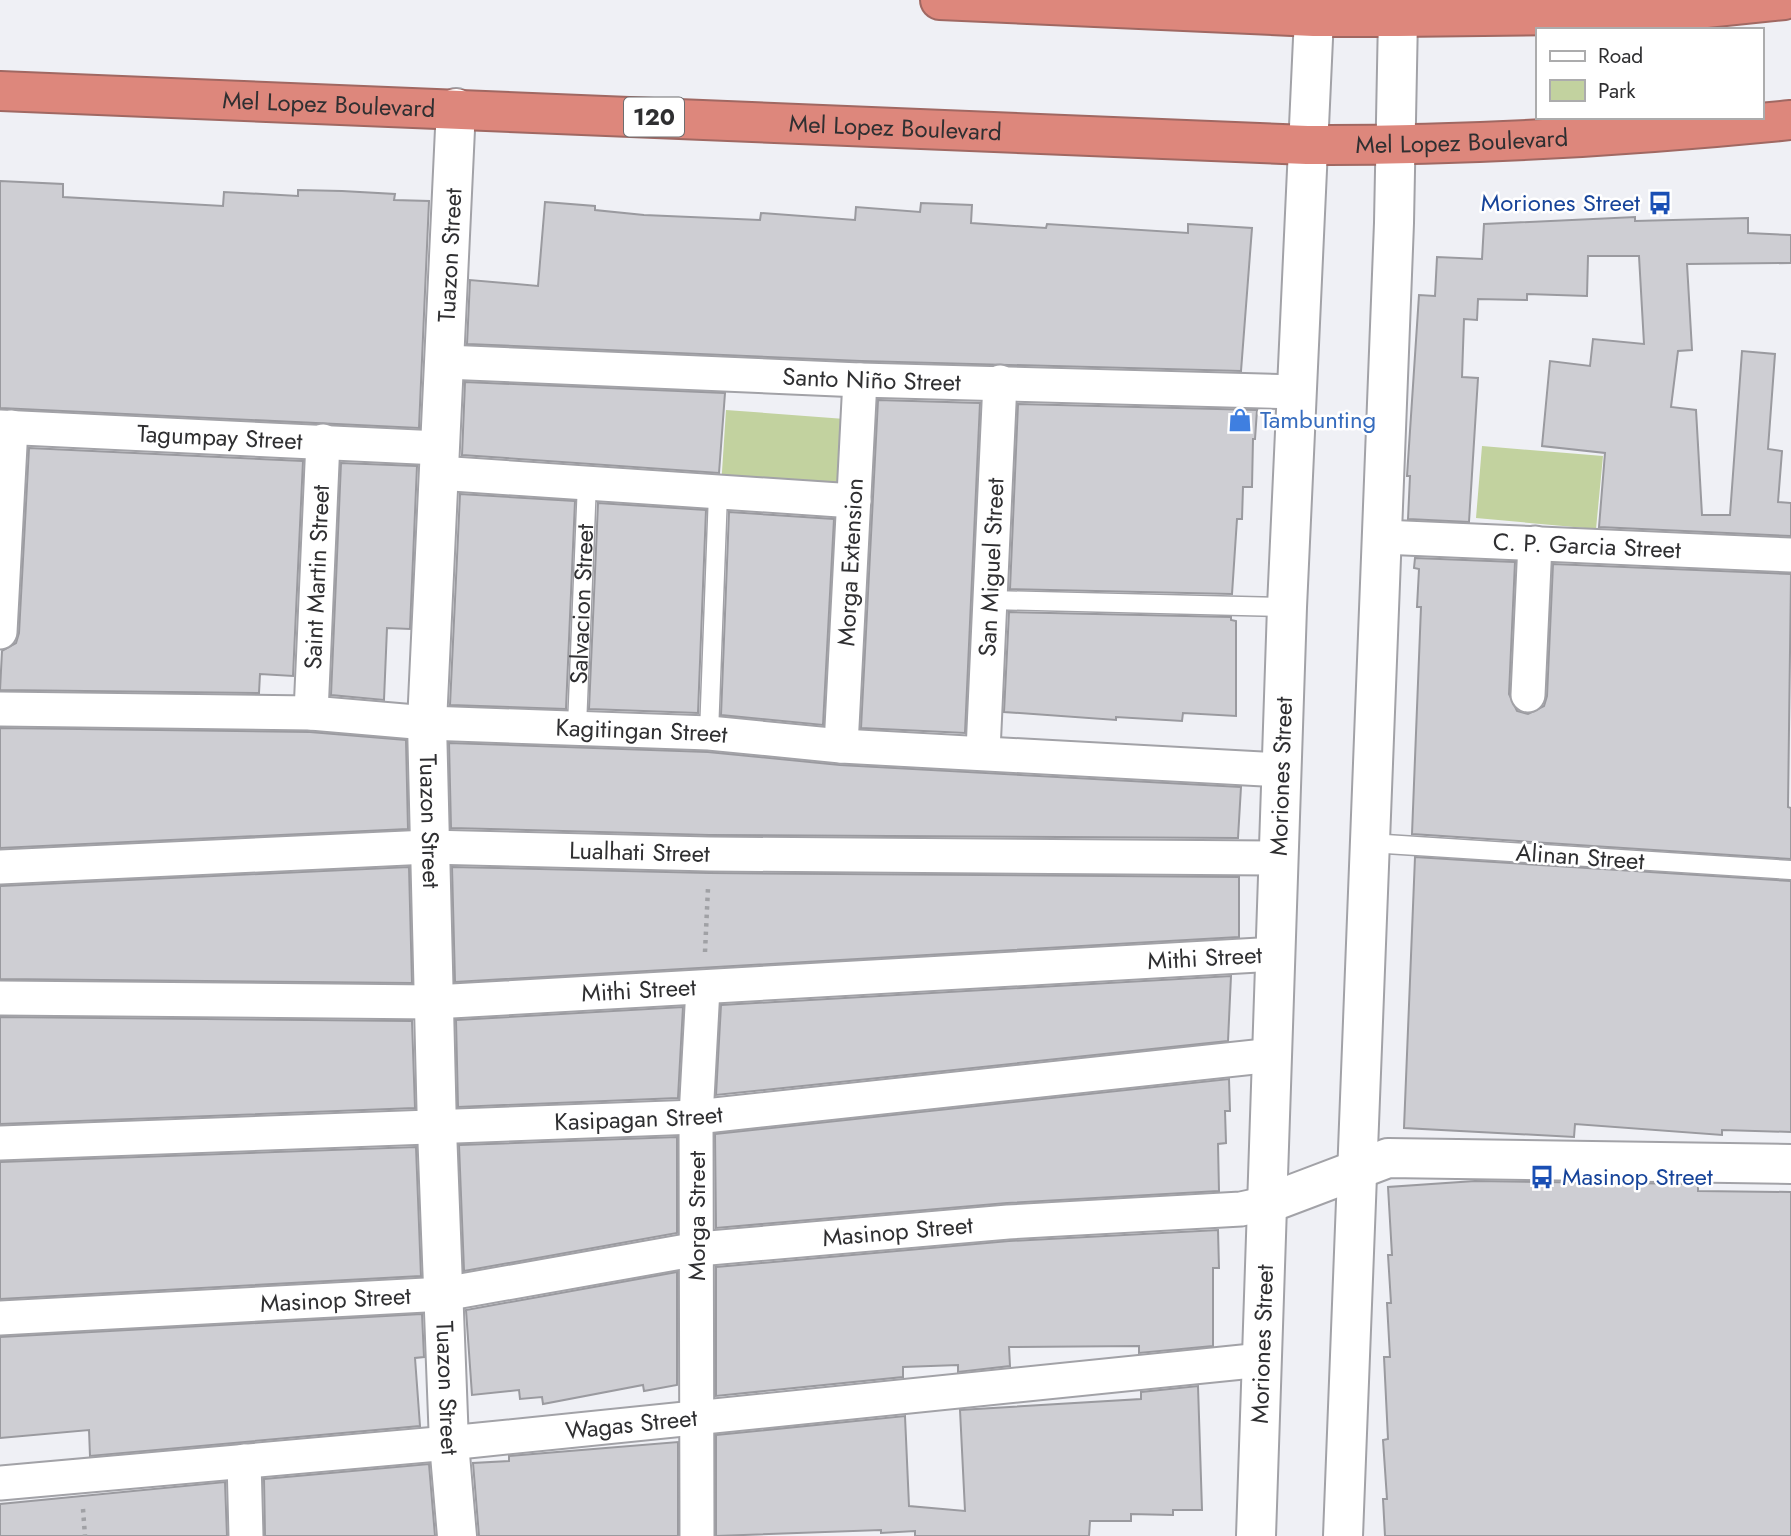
<svg xmlns="http://www.w3.org/2000/svg" width="1791" height="1536" viewBox="0 0 1791 1536" font-family="Jost,sans-serif">
	<style>
		.green { fill: #c2d29f }
		.building { fill: #ceced3; stroke: #9a9a9f; stroke-width: 2 }
		.lines { fill: none; stroke-linecap: round; stroke-linejoin: round }
		.lane-casing { stroke: #a2a2a7; stroke-width: 21 }
		.street-casing { stroke: #a2a2a7; stroke-width: 37 }
		.secondary-casing { stroke: #a2a2a7; stroke-width: 42 }
		.highway-casing { stroke: #a06862; stroke-width: 42 }
		.path { stroke: #a0a1a5; stroke-width: 4.5; stroke-dasharray: 3.5 5; stroke-linecap: butt }
		.lane { stroke: #fff; stroke-width: 18 }
		.street { stroke: #fff; stroke-width: 33 }
		.secondary { stroke: #fff; stroke-width: 38 }
		.highway { stroke: #dd877c; stroke-width: 38 }
		.labels { text-anchor: middle; stroke-width: 5; stroke-linejoin: round; paint-order: stroke }
		.shield { fill: #fff; stroke: #6d6d6f; stroke-width: 2 }
		.shield-label { font-size: 23px; font-weight: bold; fill: #2f2f31 }
		.street-label { font-size: 24px; fill: #2f2f31; stroke: #fff }
		.transit-label { font-size: 24px; fill: #164399; stroke: #fff; text-anchor: end }
		.shop-label { font-size: 24px; fill: #366cbe; stroke: #fff; text-anchor: start }
	</style>
	<rect width="100%" height="100%" fill="#eff0f5"/>
	<path class="green" d="M726,410L845,419L839,495L721,487Z
		M1482,446L1603,456L1596,529L1476,518Z"/>
	<path class="building" d="M0,181L63,184V197L223,206L224,192L298,196V190L342,191L395,194L394,200L429,201L419,428L0,408Z
		M545,202L595,206V210L644,215L760,220L761,213L855,220L856,207L920,212L921,203L972,205L971,223L1046,228L1047,224L1188,233V224L1252,228L1241,371L861,361L467,344L470,280L538,286Z
		M1635,217V221L1748,218V233L1791,235V263L1687,264L1692,350L1678,351L1671,407L1696,410L1702,515H1730L1742,351L1775,354L1768,449L1782,451L1778,502L1791,503V536L1599,527L1605,453L1542,446L1550,361L1590,366L1593,339L1644,344L1639,256H1588L1587,296L1527,294V300L1478,299L1477,320L1464,319L1462,377L1478,378L1469,522L1408,519L1410,476H1407L1419,295L1435,296L1437,257L1482,259L1484,224Z
		M465,382L725,393L719,473L462,455Z
		M878,400L980,403L965,733L861,728Z
		M1018,404L1257,410L1255,439H1253L1252,487H1243L1242,519H1237L1232,594L1010,589Z
		M29,448L303,461L293,676L260,674L259,693L0,690L2,651L16,643L19,633Z
		M341,463L417,466L410,629L387,628L384,700L331,695Z
		M460,494L575,501L566,709L450,705Z
		M598,503L706,510L698,713L589,709Z
		M729,512L834,519L823,725L721,715Z
		M1415,558L1515,562L1509,694L1517,711L1528,714L1544,706L1547,696L1553,564L1791,574L1788,807L1791,808V859L1412,834L1421,607H1417L1419,569L1414,568Z
		M1009,612L1231,617V620L1236,621V716L1183,713L1182,721L1116,717V720L1004,712Z
		M0,728L310,732L406,740L408,829L0,848Z
		M449,743L708,752L840,765L1241,787L1238,838L709,835L451,828Z
		M1415,857L1791,881V1132L1722,1130V1135L1575,1124L1574,1137L1404,1128Z
		M409,867L412,983L0,979V886Z
		M452,867L709,873L1239,877V937L455,982Z
		M1231,976L1228,1041L716,1095L721,1005Z
		M683,1007L678,1098L458,1107L456,1020Z
		M0,1017L412,1021L415,1108L0,1124Z
		M1229,1079L1230,1111H1225L1226,1143L1218,1144L1219,1191L1007,1203L716,1228L715,1134Z
		M677,1137V1233L464,1271L459,1145Z
		M416,1147L421,1276L0,1299V1162Z
		M1475,1181L1698,1184V1191L1791,1192V1536H1385L1383,1499H1387L1383,1440L1388,1439L1384,1357H1390L1387,1303H1391L1388,1255H1392L1388,1187Z
		M1218,1230L1219,1268H1213V1346L1139,1353V1346L1009,1347L1010,1366L958,1372V1365L903,1367V1377L716,1396V1267L1009,1241Z
		M677,1272V1385L644,1391L643,1385L543,1404L542,1397L520,1399L519,1390L472,1395L466,1310Z
		M422,1314L424,1357L415,1358L420,1426L90,1456L89,1430L0,1438V1337Z
		M1198,1386L1202,1510H1173V1515L1131,1514V1521H1090L1089,1536H915V1531L881,1533V1530L716,1536V1435L905,1416L909,1506L965,1511L960,1410L1141,1399V1392Z
		M678,1442V1536H479L473,1463L509,1461V1456Z
		M429,1464L435,1536H265L264,1479Z
		M225,1482L227,1536H0V1504Z"/>
	<g class="lines">
		<g class="lane-casing">
			<g id="lane">
				<path d="M991,600L1287,607"/>
				<path id="s1" d="M577,726L587,483"/>
				<path d="M709,733L718,494"/>
				<path d="M1370,843L1791,870"/>
			</g>
		</g>
		<g class="street-casing">
			<g id="street">
				<path id="s2" d="M445,362L860,380L1297,392"/>
				<path id="s3" d="M0,427L439,448"/>
				<path d="M438,473L854,501"/>
				<path id="s4" d="M1382,537L1791,555"/>
				<path d="M0,632L11,427"/>
				<path d="M1528,695L1535,543"/>
				<path id="s5" d="M0,709L311,713L427,723L709,733L841,746L1281,770"/>
				<path id="s6" d="M311,713L323,441"/>
				<path id="s7" d="M841,746L860,380"/>
				<path id="s8" d="M983,751L1000,382"/>
				<path id="s9" d="M0,867L428,847L709,854L1279,858"/>
				<path id="s10" d="M0,998L434,1002L1277,954"/>
				<path id="s11" d="M0,1143L696,1117L1274,1055"/>
				<path id="s12" d="M0,1318L444,1294L698,1249L1008,1222L1241,1209L1269,1203"/>
				<path d="M244,1461L246,1536"/>
				<path id="s13" d="M0,1483L449,1443L1262,1360"/>
				<path d="M697,1536L696,1117L703,988"/>
			</g>
		</g>
		<g class="secondary-casing">
			<g id="secondary">
				<path id="s14" d="M456,108L427,723L437,1129L449,1443L457,1536"/>
				<path d="M1269,1203L1388,1158L1791,1164"/>
				<path id="s15" d="M1256,1536L1287,607L1314,17"/>
				<path d="M1343,1536L1394,223L1398,17"/>
			</g>
		</g>
		<g class="highway-casing">
			<g id="highway">
				<path d="M940,0L1314,17H1398L1648,14L1784,0"/>
				<path id="s16" d="M0,91L1307,145C1469,146 1630,136 1791,120"/>
			</g>
		</g>
		<path class="path" d="M705,952L708,888
			M83,1509L85,1536"/>
		<use href="#lane" class="lane"/>
		<use href="#street" class="street"/>
		<use href="#secondary" class="secondary"/>
		<use href="#highway" class="highway"/>
	</g>
	<defs>
		<g id="bus-bare" transform="scale(1.89)"><path d="M-5-6H5V4H4V6H2V4H-2V6H-4V4H-5ZM-3.5-4V0h7V-4ZM-3.5 1.2v1.5H-2V1.2ZM2 1.2v1.5H3.5V1.2Z" fill="#1a4fb4" stroke="#fff" stroke-width="2.5" paint-order="stroke"/></g>
		<g id="shop-bare" transform="scale(1.89)"><path d="M-5-2.5h2.3a2.7 3.5 0 0 1 5.4 0H5L5.5 6h-11ZM-1.5-2.5h3a1.5 2.3 0 0 0-3 0Z" fill="#3f7fe0" stroke="#fff" stroke-width="2.5" paint-order="stroke"/></g>
	</defs>
	<g fill-rule="evenodd">
		<use href="#bus-bare" x="1660" y="203"/>
		<use href="#shop-bare" x="1240" y="420"/>
		<use href="#bus-bare" x="1542" y="1177"/>
	</g>
	<g class="labels">
		<rect class="shield" x="624" y="97.5" width="60" height="39" rx="5"/>
		<g class="shield-label">
			<text x="654" y="125">120</text>
		</g>
		<g class="street-label">
			<text dy="8" stroke="none"><textPath href="#s16" startOffset="329">Mel Lopez Boulevard</textPath></text>
			<text dy="8" stroke="none"><textPath href="#s16" startOffset="896">Mel Lopez Boulevard</textPath></text>
			<text dy="8" stroke="none"><textPath href="#s16" startOffset="1463">Mel Lopez Boulevard</textPath></text>
			<text transform="translate(450 255) rotate(-87)" y="8">Tuazon Street</text>
			<text dy="8" stroke="none"><textPath href="#s2" startOffset="427">Santo Niño Street</textPath></text>
			<text dy="8" stroke="none"><textPath href="#s3" startOffset="220">Tagumpay Street</textPath></text>
			<text dy="8" stroke="none"><textPath href="#s4" startOffset="205">C. P. Garcia Street</textPath></text>
			<text dy="8" stroke="none"><textPath href="#s7" startOffset="184">Morga Extension</textPath></text>
			<text dy="8" stroke="none"><textPath href="#s8" startOffset="184">San Miguel Street</textPath></text>
			<text dy="8" stroke="none"><textPath href="#s6" startOffset="136">Saint Martin Street</textPath></text>
			<text dy="8" stroke="none"><textPath href="#s1" startOffset="122">Salvacion Street</textPath></text>
			<text dy="8" stroke="none"><textPath href="#s5" startOffset="642">Kagitingan Street</textPath></text>
			<text dy="8" stroke="none"><textPath href="#s15" startOffset="760">Moriones Street</textPath></text>
			<text dy="8" stroke="none"><textPath href="#s14" startOffset="714">Tuazon Street</textPath></text>
			<text dy="8" stroke="none"><textPath href="#s9" startOffset="640">Lualhati Street</textPath></text>
			<text transform="translate(1580 857) rotate(4)" y="8">Alinan Street</text>
			<text dy="8" stroke="none"><textPath href="#s10" startOffset="1206">Mithi Street</textPath></text>
			<text dy="8" stroke="none"><textPath href="#s10" startOffset="639">Mithi Street</textPath></text>
			<text dy="8" stroke="none"><textPath href="#s11" startOffset="639">Kasipagan Street</textPath></text>
			<text transform="translate(697 1216) rotate(-90)" y="8">Morga Street</text>
			<text dy="8" stroke="none"><textPath href="#s12" startOffset="903">Masinop Street</textPath></text>
			<text dy="8" stroke="none"><textPath href="#s12" startOffset="336">Masinop Street</textPath></text>
			<text dy="8" stroke="none"><textPath href="#s15" startOffset="192">Moriones Street</textPath></text>
			<text dy="8" stroke="none"><textPath href="#s14" startOffset="1281">Tuazon Street</textPath></text>
			<text dy="8" stroke="none"><textPath href="#s13" startOffset="634">Wagas Street</textPath></text>
		</g>
		<g class="transit-label">
			<text x="1640" y="211">Moriones Street</text>
			<text x="1562" y="1185" text-anchor="start">Masinop Street</text>
		</g>
		<g class="shop-label">
			<text x="1260" y="428">Tambunting</text>
		</g>
	</g>
	<rect x="1536" y="28" width="228" height="91" fill="#ffffff" stroke="#acacad" stroke-width="2"/>
	<rect x="1550" y="51" width="35" height="10" fill="#ffffff" stroke="#acacad" stroke-width="2"/>
	<text x="1598" y="63" font-size="21" fill="#2f2f31">Road</text>
	<rect x="1550" y="80" width="35" height="21" fill="#c2d29f" stroke="#acacad" stroke-width="2"/>
	<text x="1598" y="98" font-size="21" fill="#2f2f31">Park</text>
</svg>
